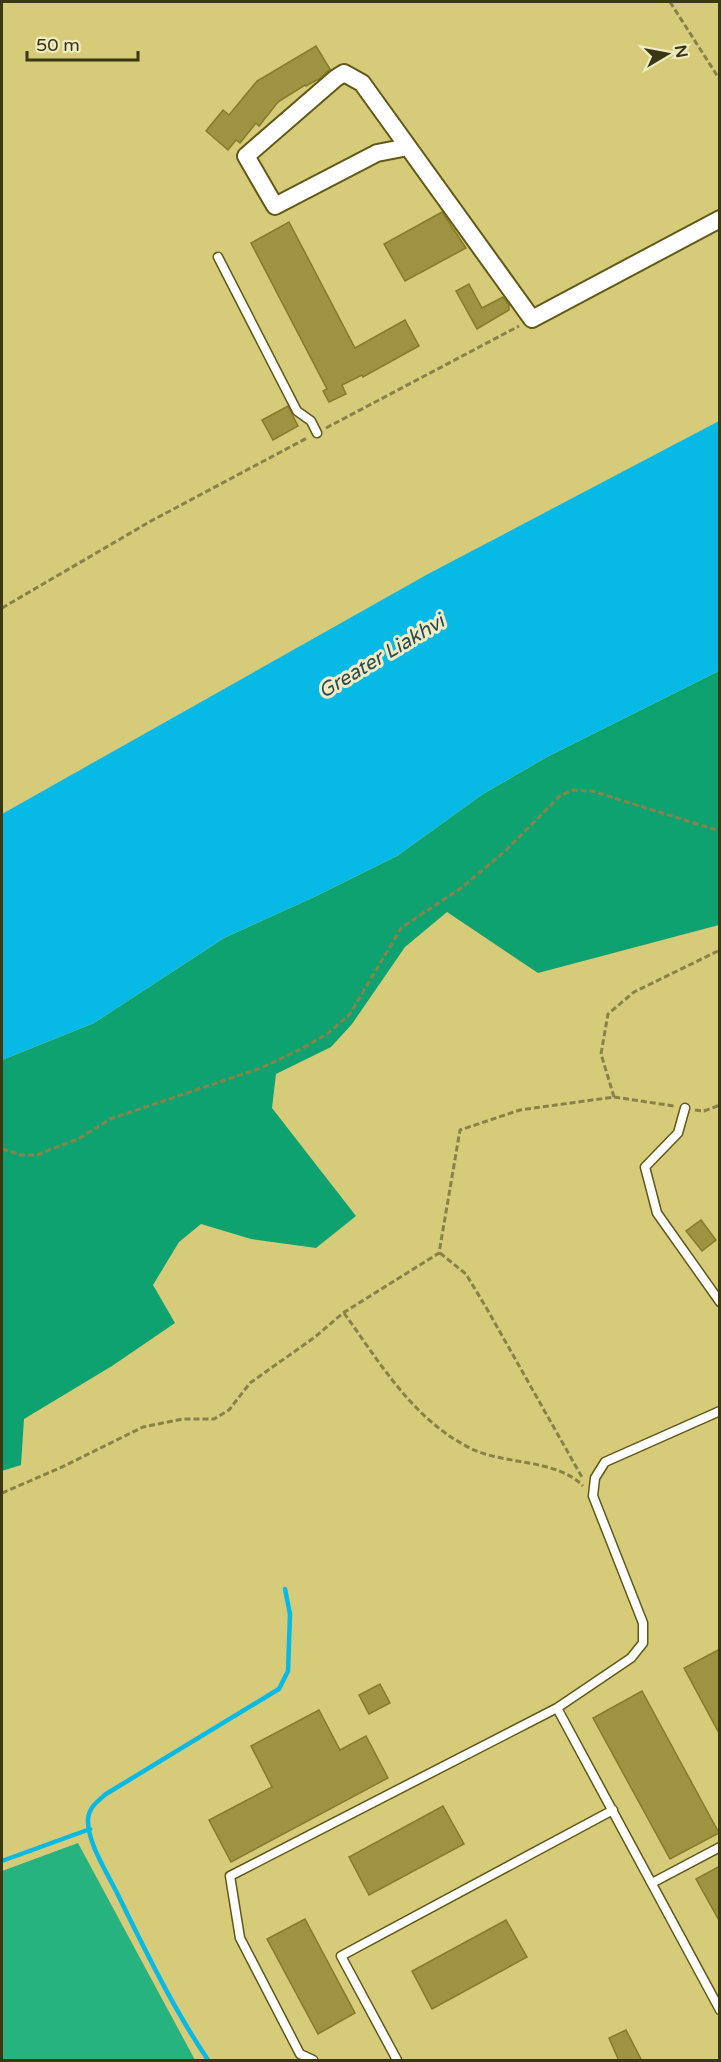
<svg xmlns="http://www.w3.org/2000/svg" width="721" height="2062" viewBox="0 0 721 2062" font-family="'Varela Round',sans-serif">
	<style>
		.green { fill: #27b37f }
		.forest { fill: #0fa271 }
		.water { fill: #07bae5 }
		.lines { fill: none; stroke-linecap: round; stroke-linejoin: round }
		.stream { stroke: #07bae5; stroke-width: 4.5 }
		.building { fill: #9d9341; stroke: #867c27; stroke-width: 1.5 }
		.lane-casing { stroke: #605918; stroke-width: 11 }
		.street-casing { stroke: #605918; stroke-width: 20 }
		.path { stroke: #898248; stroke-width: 3; stroke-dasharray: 6 3; stroke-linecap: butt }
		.lane { stroke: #fff; stroke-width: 8 }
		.street { stroke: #fff; stroke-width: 16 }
		.labels { text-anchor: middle; stroke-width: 6; stroke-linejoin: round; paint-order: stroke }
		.water-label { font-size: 20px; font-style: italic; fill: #2c4a55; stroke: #efebc3 }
	</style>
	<rect width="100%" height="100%" fill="#d5cb79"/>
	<path class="green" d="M78,1843L195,2060H2V1871Z"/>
	<path class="forest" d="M719,671V925L538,973L447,912L405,947L352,1024L331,1047L276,1074L272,1108L356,1216L316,1248L251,1239L201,1224L179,1242L153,1285L175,1323L112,1366L24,1419L21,1465L2,1471V1060L94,1023L224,938L312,898L397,856L483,794L547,757Z"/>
	<path class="water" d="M719,421V671L547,757L483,794L397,856L312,898L224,938L94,1023L2,1060V814L428,574Z"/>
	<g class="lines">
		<path class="stream" d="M2,1861L90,1829
			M208,2060C173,2008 146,1952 118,1895C108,1874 87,1843 88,1819C89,1807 98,1801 106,1794L279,1689L288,1671L290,1614L285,1589"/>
	</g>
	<path class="building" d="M316,46L330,69L319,79L306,86L305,85L278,102L259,126L256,123L240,143L236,140L228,150L206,131L223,110L229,115L257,81Z
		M442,212L466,248L405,281L384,244Z
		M289,222L355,348L405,320L419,346L363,377L362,375L342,385L346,394L329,402L323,391L327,389L251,243Z
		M469,284L482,308L503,297L509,305V310L477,329L456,291Z
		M288,406L298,426L273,440L262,420Z
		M701,1220L716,1240L702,1251L686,1231Z
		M720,1649V1735L684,1668Z
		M380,1684L390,1703L369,1714L359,1695Z
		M642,1691L719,1833L670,1859L593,1718Z
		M319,1710L340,1750L366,1736L388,1778L231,1862L209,1820L272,1787L251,1746Z
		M443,1806L464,1844L369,1895L349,1857Z
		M720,1866V1922L696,1879Z
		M305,1919L355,2013L318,2034L267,1939Z
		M506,1920L527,1957L432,2009L412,1971Z
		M626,2030L642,2061H619L609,2038Z"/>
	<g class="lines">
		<g class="lane-casing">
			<path id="lane" d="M218,257L297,411L311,421L317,433
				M685,1108L678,1133L645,1167L657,1213L720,1302
				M557,1708L720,2010
				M652,1883L720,1847
				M313,2060L300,2054L240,1938L230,1876L557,1708L631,1658L643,1643V1623L593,1496L595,1478L605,1462L720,1411
				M397,2060L341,1956L613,1810"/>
		</g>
		<g class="street-casing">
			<path id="street" d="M408,147L377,153L275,206L246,156L336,78L344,73L362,83L532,319L720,219"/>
		</g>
		<path class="path" d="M670,2L720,80
			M326,428L519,326
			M2,608L151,521L307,438
			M614,1097L601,1054L608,1014L634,992L720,950
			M695,1110L704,1111L720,1105
			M2,1149L21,1155H37L80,1138L110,1119L261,1068L301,1049L327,1034L350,1014L401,928L461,888L504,852L560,796L573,790L592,791L720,831
			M440,1253L466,1274L487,1309L583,1479
			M344,1313C380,1363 414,1421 472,1449C506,1465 557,1459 583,1486
			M2,1493L62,1467L143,1427L183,1419H214L229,1410L250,1383L315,1337L343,1313L439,1253L460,1130L520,1110L614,1097L674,1106"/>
		<use href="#lane" class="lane"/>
		<use href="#street" class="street"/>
	</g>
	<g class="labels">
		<g class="water-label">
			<text transform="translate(381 656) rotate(-31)" y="7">Greater Liakhvi</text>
		</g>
	</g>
	<rect width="721" height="2062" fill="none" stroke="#3b3715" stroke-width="6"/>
	<g transform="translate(667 54) rotate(80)" stroke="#efebc3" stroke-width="4.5" paint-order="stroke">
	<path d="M0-4.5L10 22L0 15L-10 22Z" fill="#3b3715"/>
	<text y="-9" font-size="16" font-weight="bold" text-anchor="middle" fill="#3b3715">N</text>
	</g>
	<path d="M27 51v9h111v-9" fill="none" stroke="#3b3715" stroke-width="3"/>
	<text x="36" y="51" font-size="18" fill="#3b3715" stroke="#efebc3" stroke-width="4.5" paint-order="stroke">50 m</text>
</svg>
